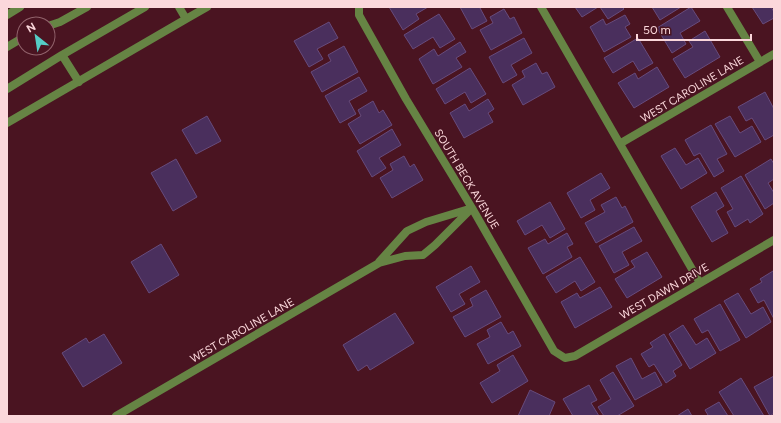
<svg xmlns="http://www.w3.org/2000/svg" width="781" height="423" viewBox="0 0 781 423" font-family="Figtree,sans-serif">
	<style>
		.building { fill: #4a2f5d; stroke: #674b7c }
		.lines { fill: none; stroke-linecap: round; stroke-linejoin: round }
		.lane { stroke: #668444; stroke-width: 8 }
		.street { stroke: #668444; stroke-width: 8 }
		.labels { text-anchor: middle; stroke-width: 3; stroke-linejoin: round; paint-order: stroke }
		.street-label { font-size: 11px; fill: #fbd7db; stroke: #4a1421 }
	</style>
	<rect width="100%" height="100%" fill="#4a1421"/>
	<path class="building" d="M389,7H428L416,14L419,19L403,30Z
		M460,7H482L480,8L487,21L472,29Z
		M575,7H598L582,17Z
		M600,7H622L624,9L608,19Z
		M652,7H681L660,20Z
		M691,7L700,21L680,33L686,44L672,53L657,28Z
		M752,7H771L774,12V18L763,24Z
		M504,9L510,19L514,17L522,33L491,50L480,30L493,23L490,17Z
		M439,14L455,39L440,48L433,37L413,49L404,35Z
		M625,15L630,24L625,27L631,37L604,52L590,27L603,19L606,25Z
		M329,22L338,38L317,49L323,59L309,67L294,41Z
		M705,31L720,57L685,78L673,59L693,47L689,41Z
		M524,38L532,53L511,65L517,75L503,83L489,57Z
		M638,38L653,63L639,71L633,61L613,73L604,58Z
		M460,42L466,52L456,58L462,67L433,84L419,59L434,49L438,56Z
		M344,46L358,72L322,92L311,72L331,61L328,55Z
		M536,63L542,74L547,72L555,87L523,105L512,85L525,77L522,71Z
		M657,67L669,87L634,108L618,83L635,73L638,79Z
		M470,68L486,94L471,103L465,92L445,104L436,89Z
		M359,77L367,91L349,101L356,114L340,123L325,96Z
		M765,92L774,109V135L765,140L752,118L746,121L738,107Z
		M488,99L494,109L488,113L493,122L464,138L450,113L465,104L469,111Z
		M373,101L379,113L383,110L392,125L360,144L348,124L361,116L358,110Z
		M207,116L221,141L196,154L182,130Z
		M730,116L740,133L752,126L761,142L735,157L715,124Z
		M711,125L727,154L717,159L724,171L714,177L700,153L694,156L685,140Z
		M392,129L401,145L379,158L386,168L372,177L357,151Z
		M675,148L686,165L698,158L707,173L681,189L661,156Z
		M404,156L410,167L414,164L423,180L392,198L380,178L393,170L390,164Z
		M176,159L197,197L173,211L151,173Z
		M771,159L774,164V179L768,183L774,193V203L765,209L745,175Z
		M601,173L610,188L590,200L595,210L581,218L567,193Z
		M741,176L763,214L750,223L748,219L735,227L727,212L733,209L721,188Z
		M716,192L724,206L716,211L728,233L712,242L691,207Z
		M616,197L622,208L625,206L633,222L596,243L585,223L605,212L601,205Z
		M550,202L565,229L550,238L542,225L525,235L517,221Z
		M634,227L642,241L622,252L629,265L614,273L599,246Z
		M567,233L573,244L567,247L572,257L543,274L528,248L545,239L548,244Z
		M161,244L179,275L149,293L131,262Z
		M647,252L662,277L627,298L615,279L635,267L631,261Z
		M580,257L595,282L581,291L575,281L556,293L546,277Z
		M471,266L480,282L459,294L465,304L451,312L436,287Z
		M773,271L774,273V319L764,300L758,303L750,289L762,282L760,279Z
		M600,287L612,307L575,328L561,302L577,293L580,298Z
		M486,290L501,317L465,337L453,317L473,306L470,299Z
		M738,293L751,314L763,307L771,322L746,338L724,301Z
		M720,304L740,340L720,351L708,330L702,333L694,319Z
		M395,313L414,343L370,370L367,365L358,371L343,345Z
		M501,322L508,334L513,331L521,346L488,364L477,344L490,337L487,330Z
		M683,325L696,345L707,338L716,353L690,369L669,334Z
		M104,334L122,363L83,387L62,353L86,338L89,343Z
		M664,334L682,365L673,371L676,376L666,383L654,364L649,367L641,354L653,347L650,343Z
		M513,355L528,381L492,403L480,383L500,371L497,365Z
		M631,358L642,379L655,372L662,385L635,400L616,366Z
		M613,372L634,406L617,416H604L598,407L611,399L600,380Z
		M774,376V413L770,416L754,387Z
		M741,378L764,416H734L719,392Z
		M589,385L597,400L591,403L599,416H573L563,399Z
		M530,390L555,402L549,416H518Z
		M719,402L728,416H706L708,415L705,410Z
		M688,409L692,416H677Z"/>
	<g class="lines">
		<path class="lane" d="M179,7L186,19L207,7
			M7,15L20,7
			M48,26L60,22L87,7
			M7,47L24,37
			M62,55L79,82
			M7,89L62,55L145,7
			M7,123L186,19"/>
		<path class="street" d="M359,7V15L406,99L472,208L554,351L565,358L575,356L774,240
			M541,7L700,283
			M727,7L760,62
			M621,143L774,54
			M379,262L407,231L426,222L469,209
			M116,416L379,263L405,256L423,255L435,245L472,208"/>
	</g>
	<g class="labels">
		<g class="street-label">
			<text transform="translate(692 89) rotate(-31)" y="4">WEST CAROLINE LANE</text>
			<text transform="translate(467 179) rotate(59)" y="4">SOUTH BECK AVENUE</text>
			<text transform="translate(664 291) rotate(-30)" y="4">WEST DAWN DRIVE</text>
			<text transform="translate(242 330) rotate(-30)" y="4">WEST CAROLINE LANE</text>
		</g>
	</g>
	<rect width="781" height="423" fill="none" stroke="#fbd7db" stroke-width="16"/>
	<g transform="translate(36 36) rotate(330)"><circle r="19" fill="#4a1421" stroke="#91626b"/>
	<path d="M0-3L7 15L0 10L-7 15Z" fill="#55cdc6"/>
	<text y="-6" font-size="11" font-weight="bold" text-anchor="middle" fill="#fbd7db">N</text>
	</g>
	<path d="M637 34v6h114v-6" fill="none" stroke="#fbd7db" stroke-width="2"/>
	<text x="643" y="34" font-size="12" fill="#fbd7db" stroke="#4a1421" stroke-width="3" paint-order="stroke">50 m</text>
</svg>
